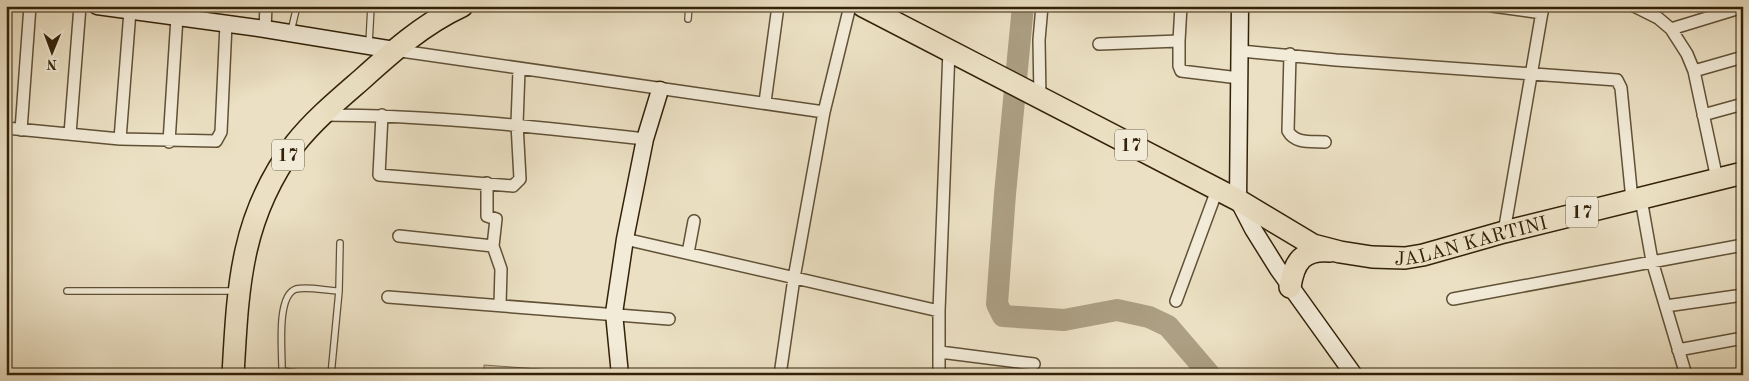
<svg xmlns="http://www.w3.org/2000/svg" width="1749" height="381" viewBox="0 0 1749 381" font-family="'Old Standard TT',serif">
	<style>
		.green { fill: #ccc0a3; stroke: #807056 }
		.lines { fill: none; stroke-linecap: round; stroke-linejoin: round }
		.river { stroke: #ac9f83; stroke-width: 22 }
		.lane-casing { stroke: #615137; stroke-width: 8 }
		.street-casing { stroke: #615137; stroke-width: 14 }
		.secondary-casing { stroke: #332108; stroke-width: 19 }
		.highway-casing { stroke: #332108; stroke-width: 24 }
		.lane { stroke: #f2ebd8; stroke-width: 5.5 }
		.street { stroke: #f2ebd8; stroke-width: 11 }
		.secondary { stroke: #f2ebd8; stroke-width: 16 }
		.highway { stroke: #ebe0c3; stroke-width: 21 }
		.labels { text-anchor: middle; stroke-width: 4; stroke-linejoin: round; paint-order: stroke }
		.shield { fill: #f2ebd8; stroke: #6c5e46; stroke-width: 1 }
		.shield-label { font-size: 18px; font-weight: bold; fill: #332108 }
		.street-label { font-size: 19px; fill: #332108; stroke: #f2ebd8 }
	</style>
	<rect width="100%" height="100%" fill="#ebe0c3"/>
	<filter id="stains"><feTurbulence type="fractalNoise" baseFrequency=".004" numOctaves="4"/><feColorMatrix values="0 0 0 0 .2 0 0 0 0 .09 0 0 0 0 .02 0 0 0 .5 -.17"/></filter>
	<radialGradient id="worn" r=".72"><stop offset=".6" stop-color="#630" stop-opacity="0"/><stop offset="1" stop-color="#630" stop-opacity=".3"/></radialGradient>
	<path class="green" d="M484,365L594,373V375H484Z"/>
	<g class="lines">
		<path class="river" d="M1023,6L1005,194L997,304L1003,316L1064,320L1117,310L1149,317L1168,326L1210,375"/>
		<g class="lane-casing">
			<path id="lane" d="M688,19L689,6
				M291,31L297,6
				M369,44L371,6
				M67,291H237
				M282,371L314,375
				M282,375C283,356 275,296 296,289C308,286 327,291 339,291
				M331,375L339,291L340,243"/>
		</g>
		<g class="street-casing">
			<path id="street" d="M1492,6L1542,13
				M1634,6L1658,18L1671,29L1687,54L1694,71L1717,179
				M265,29L266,6
				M1671,29L1743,7
				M1179,41L1181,6
				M1099,44L1179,41V66L1181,71L1239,78
				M394,50L824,112L850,6
				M1241,51L1336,60L1617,80L1621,88L1632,200
				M1290,54L1288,131C1295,144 1311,141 1325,142
				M1694,71L1743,57
				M1040,98L1039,40L1042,6
				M765,102L778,6
				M323,115C431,115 538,127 645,139
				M382,115L379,175L513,186L520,179L517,124L519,70
				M1703,115L1743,104
				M6,128L120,139L216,141L221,132L226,24
				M21,130L30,6
				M70,134L80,6
				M120,139L130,11
				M169,142L177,17
				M487,183V216L496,219L493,246L501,269L500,305
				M1641,199L1652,261L1686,375
				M1504,232L1543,6
				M399,236L493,246
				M625,239L939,311
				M688,253L694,221
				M388,297L669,319
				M1453,299L1743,245
				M1176,301L1217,190
				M1666,306L1743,295
				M1678,350L1743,338
				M940,352L1034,364
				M780,375L794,278L824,112
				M939,375V311L949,50"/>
		</g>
		<g class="secondary-casing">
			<path id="secondary" d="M97,6L265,29L394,50
				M1240,6L1238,200L1253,229L1278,269L1354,375
				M620,375L614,313L625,239L645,139L660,90"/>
		</g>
		<g class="highway-casing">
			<g id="highway">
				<path id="s1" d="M863,6L1238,200L1313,245L1340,252L1372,257L1405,258L1423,255L1504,232L1743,173"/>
				<path d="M1290,287C1294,261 1303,249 1330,251"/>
				<path d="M233,375C238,287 240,218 295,144C314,120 338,100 361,80C392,52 423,24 462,6"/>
			</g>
		</g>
		<use href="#lane" class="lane"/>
		<use href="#street" class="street"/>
		<use href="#secondary" class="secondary"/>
		<use href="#highway" class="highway"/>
	</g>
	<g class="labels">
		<g class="shield">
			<rect x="1115" y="129.5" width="32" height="31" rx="4"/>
			<rect x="272" y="139.5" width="32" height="31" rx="4"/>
			<rect x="1566" y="196.5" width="32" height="31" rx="4"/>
		</g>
		<g class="shield-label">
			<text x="1131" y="151">17</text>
			<text x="288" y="161">17</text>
			<text x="1582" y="218">17</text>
		</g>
		<g class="street-label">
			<text dy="7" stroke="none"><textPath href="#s1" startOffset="671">JALAN KARTINI</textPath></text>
		</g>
	</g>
	<rect width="1749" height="381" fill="none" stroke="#ebe0c3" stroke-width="25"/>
	<rect x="8" y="8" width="1734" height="366" fill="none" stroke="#332108" stroke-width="2.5"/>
	<rect x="12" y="12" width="1724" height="356" fill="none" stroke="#332108"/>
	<g transform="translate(52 52) rotate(181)" stroke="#f2ebd8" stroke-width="4" paint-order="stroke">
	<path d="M0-4L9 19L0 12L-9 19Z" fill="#332108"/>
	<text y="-8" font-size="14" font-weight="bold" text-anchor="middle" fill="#332108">N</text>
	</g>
	<rect width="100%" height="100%" filter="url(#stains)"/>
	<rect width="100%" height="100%" fill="url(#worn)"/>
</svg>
